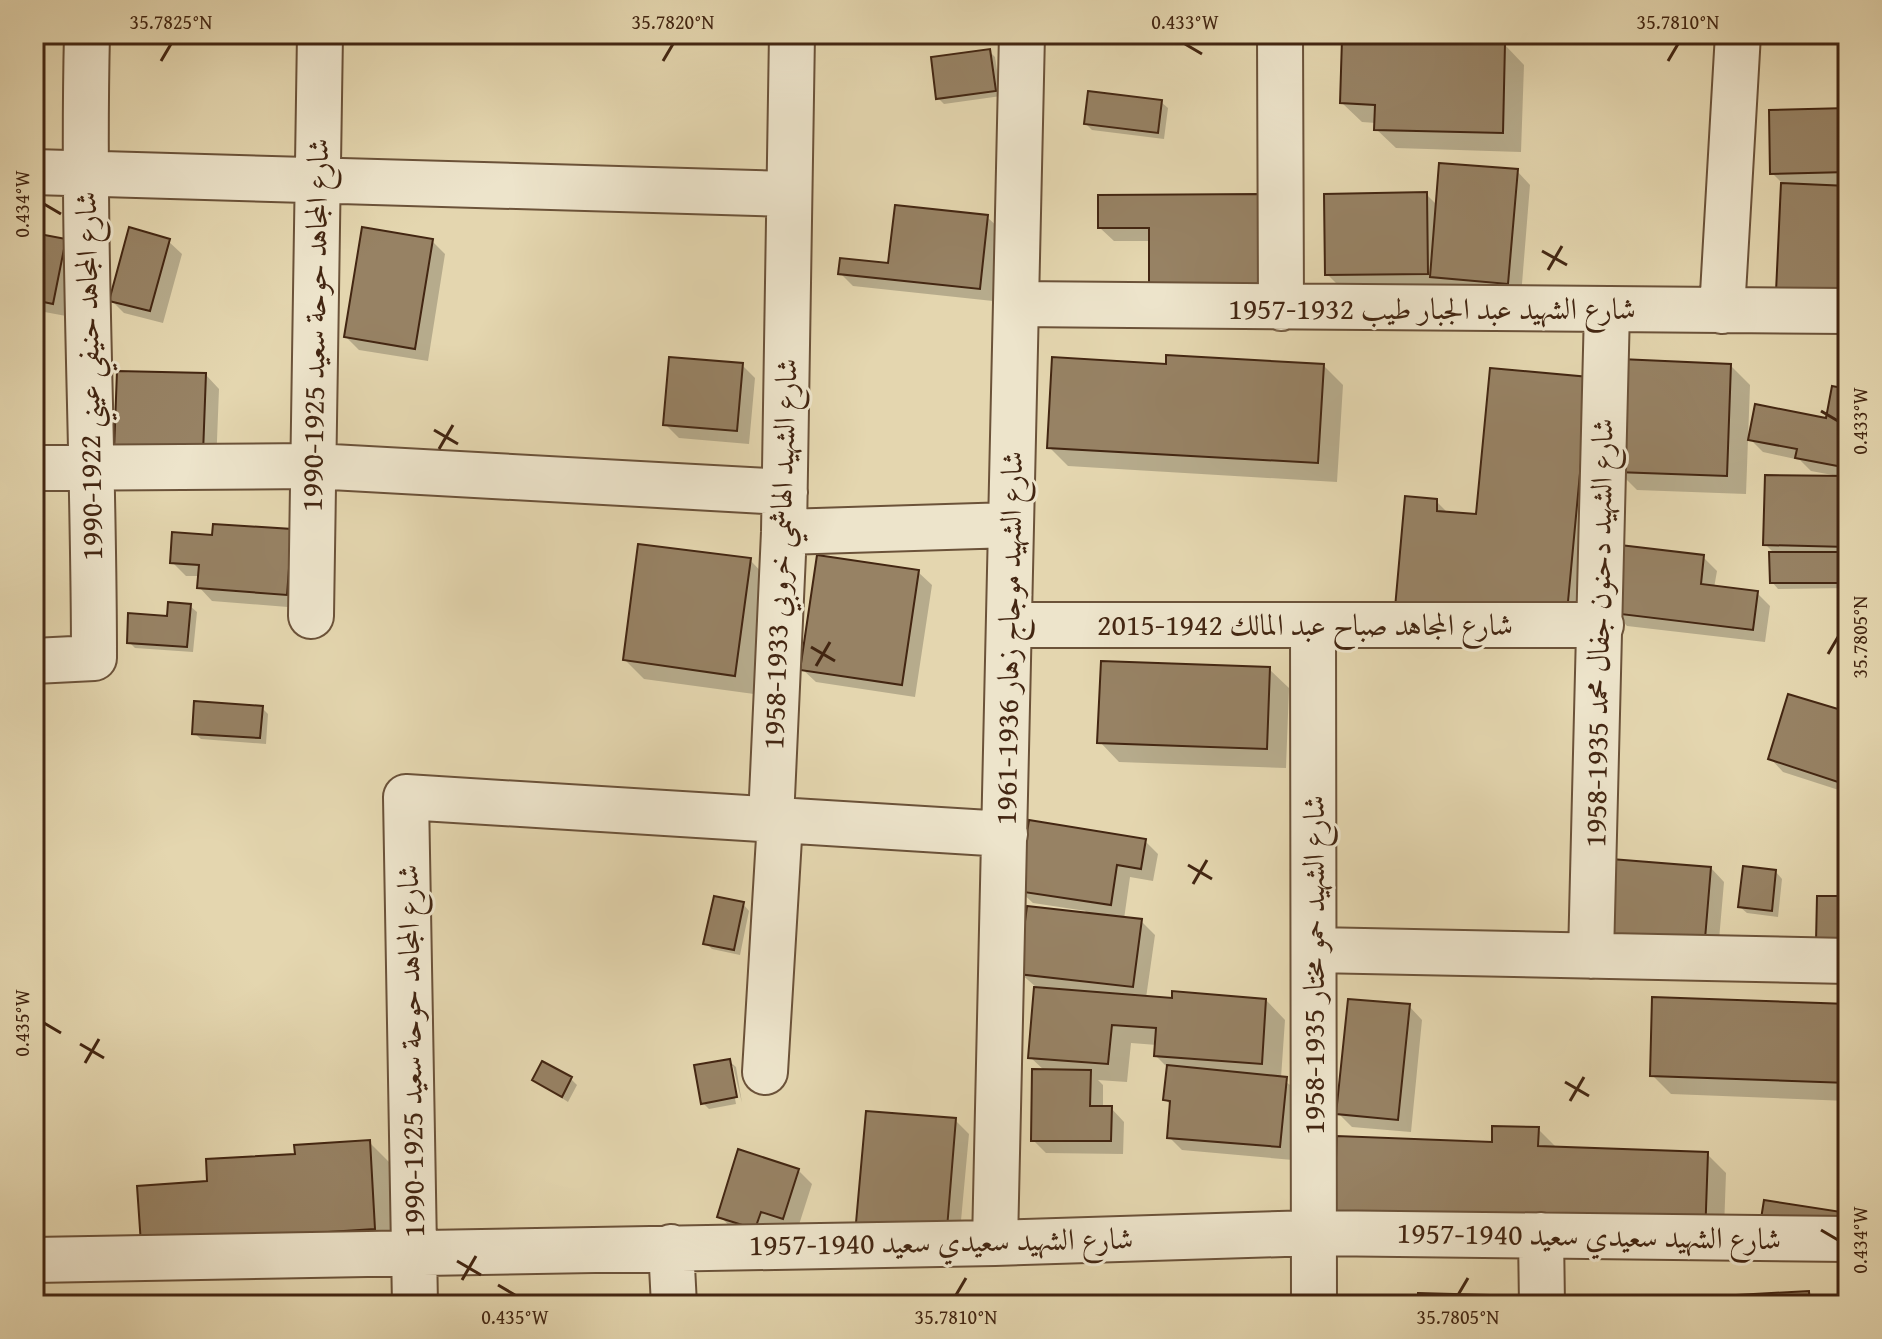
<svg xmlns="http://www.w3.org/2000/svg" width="1882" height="1339" viewBox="0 0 1882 1339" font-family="'Gentium Book Plus',Amiri,serif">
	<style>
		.shadow { fill: #0003 }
		.building { fill: #978264; stroke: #432612; stroke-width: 2 }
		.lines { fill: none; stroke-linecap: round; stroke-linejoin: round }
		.minor-casing { stroke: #6b5239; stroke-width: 48 }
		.minor { stroke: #ede4cb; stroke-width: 44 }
		.ticks { fill: none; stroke: #432612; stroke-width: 3 }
		.labels { text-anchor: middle; stroke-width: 6; stroke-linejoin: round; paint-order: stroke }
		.street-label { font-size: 30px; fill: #432612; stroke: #ede4cb }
		.neatline { fill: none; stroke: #432612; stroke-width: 3 }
		.ticks-label { font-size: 20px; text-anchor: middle; fill: #432612 }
	</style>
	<rect width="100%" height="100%" fill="#e4d6af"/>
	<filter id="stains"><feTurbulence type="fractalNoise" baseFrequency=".0025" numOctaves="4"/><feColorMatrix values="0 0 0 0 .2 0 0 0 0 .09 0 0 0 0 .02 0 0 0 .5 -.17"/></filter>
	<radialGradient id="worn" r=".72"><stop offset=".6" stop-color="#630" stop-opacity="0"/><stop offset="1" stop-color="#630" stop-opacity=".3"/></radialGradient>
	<path class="shadow" d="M705,34H757V44L714,43Z
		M1505,45L1524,65L1521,152L1396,148L1376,129V123L1362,122L1342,103Z
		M989,51L995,57L1001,96L944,104L938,98Z
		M1161,102L1168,108L1164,139L1092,130L1086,124Z
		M1848,110V313L1783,184L1772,173Z
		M1517,171L1530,185L1521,296L1341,288L1327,274L1426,194L1438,206Z
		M1259,196L1151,241H1114L1100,228Z
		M987,217L1001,230L993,301L853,286L840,273L890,265Z
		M34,235L65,241L78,254L66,316L34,310Z
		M168,241L182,254L163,323L124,313L111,300Z
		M432,241L445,254L428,361L359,350L346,337Z
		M742,365L755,378L749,444L679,438L665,424Z
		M1324,366L1343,385L1337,482L1068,466L1049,447Z
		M1731,366L1750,385L1746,494L1637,490L1618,471Z
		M119,373L206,375L219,389L216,466Z
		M1588,379L1585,641L1416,626L1436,501L1449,514L1478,516Z
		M1848,391V588L1778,589L1772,582L1775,554L1765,544L1838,476L1811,471L1800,460L1763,452L1749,438L1827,421Z
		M291,531L300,608L212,601L199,587L200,576H186L172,562L214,537Z
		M1703,557L1717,571L1714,588L1757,593L1770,606L1765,642L1627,626L1614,612Z
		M750,560L769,580L754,694L644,679L625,660Z
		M918,572L932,585L915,697L816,682L802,669Z
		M190,606L197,612L193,652L135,648L129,642Z
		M1269,669L1289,688L1286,768L1119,762L1100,742Z
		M262,708L268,714L266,744L201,739L194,733Z
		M1848,715V793L1783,772L1770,758Z
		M1145,841L1158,854L1153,881L1130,877L1124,919L1141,921L1155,935L1146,998L1266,1000L1285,1020L1281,1078L1299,1092L1293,1160L1182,1150L1169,1137L1172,1106L1166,1100L1168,1068L1156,1056L1157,1045L1131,1043L1127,1082L1098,1080L1103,1085V1108H1111L1124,1122L1123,1154L1046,1153L1033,1140L1045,1071L1030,1057L1036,987L1020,973L1086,911L1033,903L1019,890Z
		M1711,868L1724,882L1717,963L1619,955Z
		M1776,872L1782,879L1778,917L1747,913L1740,907Z
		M743,904L749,911L740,955L712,949L706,943Z
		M1409,1006L1422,1020L1411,1132L1352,1127L1338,1113Z
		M1848,1006V1101L1671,1094L1652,1075Z
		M729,1061L736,1067L742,1103L733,1066H729L736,1104L709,1109L703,1103Z
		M571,1079L577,1085L568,1102L534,1080Z
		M955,1120L969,1134L958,1253L857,1233Z
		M1538,1129L1557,1148L1707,1154L1726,1173L1723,1257L1494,1144Z
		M369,1142L389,1162L393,1248L162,1263L209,1183L297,1156Z
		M798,1170L812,1184L797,1231L774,1224L768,1241L733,1230L720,1216Z
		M1808,1293L1821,1305L1848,1299V1305H1740Z"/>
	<path class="building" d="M1342,39L1505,43L1503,133L1374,130L1375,105L1340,103Z
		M990,49L996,91L936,99L931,57Z
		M1088,91L1162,100L1158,133L1084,124Z
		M1848,108V172L1770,174L1769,110Z
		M1439,163L1518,169L1508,284L1430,277Z
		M1781,183L1848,186V295L1776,292Z
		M1427,192L1428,274L1325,275L1324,194Z
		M1259,194V285L1149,286V228H1098V195Z
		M895,205L988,215L980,289L838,274L840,258L888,263Z
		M129,227L170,239L150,311L109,301Z
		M362,227L433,239L415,349L344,337Z
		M34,233L66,239L53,304L34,300Z
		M1166,355L1324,364L1318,463L1047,448L1052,357L1166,364Z
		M669,357L743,363L737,431L663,425Z
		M1620,359L1731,364L1727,476L1616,472Z
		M1490,368L1589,377L1566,623L1395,608L1405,496L1437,499V511L1476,514Z
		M117,371L206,373L203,454L114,451Z
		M1832,386L1848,389V468L1795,458L1797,449L1748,440L1755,404L1826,418Z
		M1765,475L1848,476V547L1763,545Z
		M213,524L292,529L287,595L197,588L199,565L170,563L172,532L212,535Z
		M638,544L751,558L735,676L623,660Z
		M1620,545L1704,555L1701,584L1758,591L1753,630L1612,613Z
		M1769,552H1848V583H1770Z
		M817,555L919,570L902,685L800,670Z
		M168,602L191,604L187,647L127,643L128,613L167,616Z
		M1101,661L1270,667L1267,749L1097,743Z
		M1788,694L1848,712V761L1841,783L1768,759Z
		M194,701L263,706L260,738L192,734Z
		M1029,820L1146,839L1141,869L1117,865L1111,905L1017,891Z
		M1611,859L1711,867L1704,951L1604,943Z
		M1743,866L1776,870L1772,911L1738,907Z
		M714,896L744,902L734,950L703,944Z
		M1817,896H1848V943L1816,942Z
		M1027,906L1142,919L1133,987L1018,974Z
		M1034,987L1172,998V991L1266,999L1262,1064L1154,1056L1156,1028L1112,1025L1108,1064L1028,1058Z
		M1652,997L1848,1004V1083L1650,1076Z
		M1348,999L1410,1004L1398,1120L1336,1114Z
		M730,1059L737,1097L701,1104L694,1065Z
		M542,1061L572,1077L562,1097L532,1080Z
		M1167,1065L1287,1077L1280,1147L1167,1138L1170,1101L1163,1100Z
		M1032,1069L1091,1070L1090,1106H1112L1111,1141H1031Z
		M866,1111L956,1118L946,1241L855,1234Z
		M1492,1126L1539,1127L1538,1146L1708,1152L1705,1238L1333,1226L1337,1136L1492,1142Z
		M370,1140L375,1229L141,1244L137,1186L207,1181L206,1159L295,1154L294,1145Z
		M738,1149L799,1169L783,1219L761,1212L755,1229L717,1217Z
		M1764,1200L1848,1213V1252L1758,1238Z
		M1809,1291L1810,1305H1738L1737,1295Z
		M1418,1293L1527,1296V1305H1418Z
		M955,1295L1029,1302V1305H954Z
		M1819,1297H1848V1305H1819Z
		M768,1301L769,1305H734Z"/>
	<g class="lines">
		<g class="minor-casing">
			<path id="minor" d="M1280,34L1281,308
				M34,172L789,194
				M1016,304L1848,311
				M1722,311L1738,34
				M34,468L313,466L785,492
				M784,532L1011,525
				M311,616L320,34
				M1009,625H1601
				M1313,626L1314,1305
				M34,661L94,658C94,450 82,242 87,34
				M1314,950L1848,961
				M1591,956L1607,310
				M765,1072L779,838L771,819L784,532L792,34
				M1541,1235L1542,1305
				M995,1243L1022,34
				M671,1247L674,1305
				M34,1260L995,1243L1314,1233L1848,1239
				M415,1305L406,797L1005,834"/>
		</g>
		<use href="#minor" class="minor"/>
	</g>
	<path class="ticks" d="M1185,44L1202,54M161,61L171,44M663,61L673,44M1668,61L1678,44M44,204L61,214M1542,251L1567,265M1548,270L1562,246M1821,411L1838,421M434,430L458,444M439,449L453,425M811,647L835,661M1828,654L1838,637M816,666L830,642M1188,865L1212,879M1193,884L1207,860M44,1023L61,1033M80,1044L104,1058M85,1063L99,1039M1565,1082L1589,1096M1570,1101L1584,1077M1821,1230L1838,1240M457,1261L481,1275M462,1280L476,1256M498,1285L515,1295M956,1295L966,1278M1458,1295L1468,1278"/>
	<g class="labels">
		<g class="street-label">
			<text x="1432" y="319">شارع الشهيد عبد الجبار طيب 1932-1957</text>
			<text transform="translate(315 325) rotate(-89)" y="10">شارع المجاهد حوحة سعيد 1925-1990</text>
			<text transform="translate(89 376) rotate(-91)" y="10">شارع المجاهد حنيفي عيني 1922-1990</text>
			<text transform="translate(780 554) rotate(-88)" y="10">شارع الشهيد الهاشمي خروبي 1933-1958</text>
			<text x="1305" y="635">شارع المجاهد صباح عبد المالك 1942-2015</text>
			<text transform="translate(1599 633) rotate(-89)" y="10">شارع الشهيد دحنون جفال محمد 1935-1958</text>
			<text transform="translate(1009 638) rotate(-89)" y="10">شارع الشهيد موجاج زهار 1936-1961</text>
			<text transform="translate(1314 965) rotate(-90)" y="10">شارع الشهيد حمو مختار 1935-1958</text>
			<text transform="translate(411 1051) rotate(-91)" y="10">شارع المجاهد حوحة سعيد 1925-1990</text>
			<text transform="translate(1589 1236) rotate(1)" y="10">شارع الشهيد سعيدي سعيد 1940-1957</text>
			<text transform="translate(941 1242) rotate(-1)" y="10">شارع الشهيد سعيدي سعيد 1940-1957</text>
		</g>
	</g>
	<rect width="1882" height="1339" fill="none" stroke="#e4d6af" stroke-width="88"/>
	<rect x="44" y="44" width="1794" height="1251" class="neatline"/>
	<g class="ticks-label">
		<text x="171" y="29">35.7825°N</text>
		<text x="673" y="29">35.7820°N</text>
		<text x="1185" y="29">0.433°W</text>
		<text x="1678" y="29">35.7810°N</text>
		<text transform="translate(22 204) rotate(-90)" y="7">0.434°W</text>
		<text transform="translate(1860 421) rotate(-90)" y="7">0.433°W</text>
		<text transform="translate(1860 637) rotate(-90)" y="7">35.7805°N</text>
		<text transform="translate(22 1023) rotate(-90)" y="7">0.435°W</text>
		<text transform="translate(1860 1240) rotate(-90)" y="7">0.434°W</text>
		<text x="515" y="1324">0.435°W</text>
		<text x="956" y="1324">35.7810°N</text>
		<text x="1458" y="1324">35.7805°N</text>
	</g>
	<rect width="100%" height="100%" filter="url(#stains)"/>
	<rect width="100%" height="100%" fill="url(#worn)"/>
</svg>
